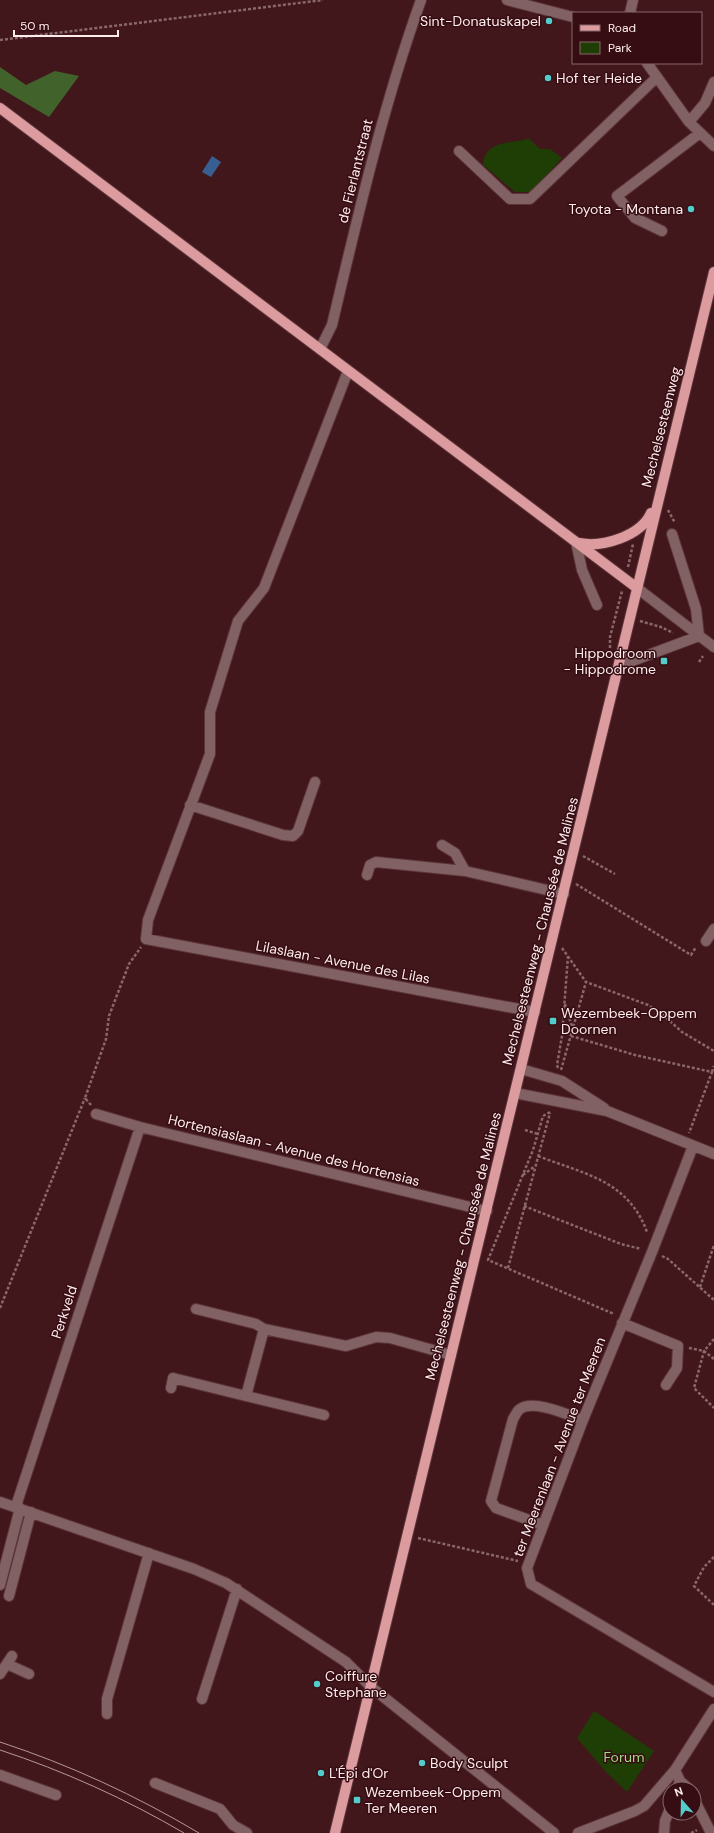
<svg xmlns="http://www.w3.org/2000/svg" width="714" height="1833" viewBox="0 0 714 1833" font-family="'DM Sans',sans-serif">
	<style>
		.green { fill: #1f3e05 }
		.forest { fill: #41632b }
		.water { fill: #385f91 }
		.lines { fill: none; stroke-linecap: round; stroke-linejoin: round }
		.minor-casing { stroke: #5c3539; stroke-width: 12 }
		.major-casing { stroke: #5c3539; stroke-width: 12 }
		.path { stroke: #89676a; stroke-width: 2.5; stroke-dasharray: 3 2; stroke-linecap: butt }
		.minor { stroke: #816163; stroke-width: 10 }
		.major { stroke: #dc9b9f; stroke-width: 10 }
		.tram { stroke: #b4989a; stroke-width: 1 }
		.poi-dot { fill: #52cdcc; stroke: #360d13; stroke-width: 1.5 }
		.labels { text-anchor: middle; stroke-width: 3; stroke-linejoin: round; paint-order: stroke }
		.poi-label { font-size: 14px; fill: #feeced; stroke: #360d13; text-anchor: start }
		.street-label { font-size: 14px; fill: #feeced; stroke: #360d13 }
		.park-label { font-size: 14px; fill: #a5d987; stroke: #360d13 }
	</style>
	<rect width="100%" height="100%" fill="#42171c"/>
	<path class="green" d="M528,138L540,149H550L562,158L531,192H515L483,165C485,142 507,143 524,140Z
		M594,1711L654,1751L627,1792L606,1772L577,1738Z"/>
	<path class="forest" d="M0,67L26,85L55,71L79,76L49,117L0,88Z"/>
	<path class="water" d="M212,156L221,162L211,177L202,172Z"/>
	<g class="lines">
		<g class="minor-casing">
			<path id="minor" d="M507,0L573,17
				M630,13L633,0
				M647,63L689,122L714,146
				M689,122L705,103L714,82
				M459,151L510,199H530L657,77
				M662,231L635,218L617,196L700,133
				M320,349L332,325C358,215 383,106 421,0
				M348,371L264,588L238,621L210,712V754L148,920L146,939L535,1012
				M672,534L696,609L699,636
				M576,542L582,570L597,605
				M637,588L714,647
				M619,666L699,636
				M190,805L283,835L293,836L298,831L315,782
				M442,845L455,853L465,871
				M367,875L370,865L376,862L465,871L564,894
				M706,941L714,929
				M521,1069L562,1081L604,1108
				M515,1093L607,1111L714,1154
				M96,1114L140,1127L487,1211
				M693,1146L652,1252L583,1420L527,1568L531,1584L714,1692
				M196,1309L256,1324L264,1329
				M622,1323L678,1346L677,1368L666,1385
				M171,1388L173,1378L246,1396
				M324,1415L246,1396L264,1329L346,1346L376,1337L390,1338L451,1355
				M0,1502L194,1569L226,1583L346,1662L371,1687L554,1833
				M16,1506L140,1127
				M543,1525L496,1508L491,1501L513,1419C515,1416 517,1411 520,1409C534,1399 568,1415 583,1420
				M0,1585L20,1508
				M9,1596L31,1512
				M7,1664L29,1674
				M0,1674L12,1656
				M202,1699L237,1589
				M107,1714V1699L149,1553
				M675,1770L680,1781L677,1789
				M0,1775L56,1795
				M680,1781L689,1789
				M155,1783L220,1809L233,1825L247,1833
				M694,1799L711,1833
				M578,1833L635,1811L644,1806L675,1770L714,1709
				M664,1833L665,1821L670,1809"/>
		</g>
		<g class="major-casing">
			<path id="major" d="M0,108L637,588
				M579,543C602,548 641,536 651,513
				M335,1833L714,272"/>
		</g>
		<path class="path" d="M0,40L323,0
			M668,510L675,523
			M628,567L633,544
			M640,621L661,627L673,633
			M610,648V637L622,591
			M699,662L703,656
			M583,856L615,874
			M576,884L691,955L696,947
			M562,948L586,982L648,1005L662,1014L682,1032L714,1051
			M565,1004L573,1030
			M571,1036L635,1055L712,1072L689,1133
			M558,1068L557,1065L562,1036L568,956
			M561,1070L586,982
			M712,1072L714,1066
			M91,1105L85,1098L106,1039L109,1016L129,964L141,947
			M550,1112L543,1116L533,1150L488,1260L614,1314
			M525,1130L538,1134
			M538,1156C584,1174 628,1180 647,1232
			M523,1175L535,1166
			M524,1206L621,1244L641,1249
			M662,1256L668,1259L714,1300
			M508,1268L550,1113
			M700,1287L714,1245
			M0,1308L85,1098
			M714,1339L704,1351L694,1388L714,1408
			M689,1348L704,1351L714,1359
			M418,1538L518,1561
			M714,1557L704,1567L694,1586L714,1605
			M691,1833L697,1830"/>
		<use href="#minor" class="minor"/>
		<use href="#major" class="major"/>
		<path class="tram" d="M0,1742C70,1765 135,1795 199,1833
			M0,1750C64,1771 126,1799 184,1833"/>
	</g>
	<g class="poi-dot">
		<circle cx="549" cy="21" r="4"/>
		<circle cx="548" cy="78" r="4"/>
		<circle cx="691" cy="209" r="4"/>
		<rect x="660" y="657" width="8" height="8" rx="2"/>
		<rect x="549" y="1017" width="8" height="8" rx="2"/>
		<circle cx="317" cy="1684" r="4"/>
		<circle cx="422" cy="1763" r="4"/>
		<circle cx="321" cy="1773" r="4"/>
		<rect x="353" y="1796" width="8" height="8" rx="2"/>
	</g>
	<g class="labels">
		<g class="poi-label">
			<text x="541" y="26" text-anchor="end">Sint-Donatuskapel</text>
			<text x="556" y="83">Hof ter Heide</text>
			<text x="683" y="214" text-anchor="end">Toyota - Montana</text>
			<text x="656" y="658" text-anchor="end">Hippodroom<tspan x="656" dy="16">- Hippodrome</tspan></text>
			<text x="561" y="1018">Wezembeek-Oppem<tspan x="561" dy="16">Doornen</tspan></text>
			<text x="325" y="1681">Coiffure<tspan x="325" dy="16">Stephane</tspan></text>
			<text x="430" y="1768">Body Sculpt</text>
			<text x="329" y="1778">L'Épi d'Or</text>
			<text x="365" y="1797">Wezembeek-Oppem<tspan x="365" dy="16">Ter Meeren</tspan></text>
		</g>
		<g class="street-label">
			<text transform="translate(355 171) rotate(-76)" y="5">de Fierlantstraat</text>
			<text transform="translate(661 427) rotate(-76)" y="5">Mechelsesteenweg</text>
			<text transform="translate(540 931) rotate(-76)" y="5">Mechelsesteenweg - Chaussée de Malines</text>
			<text transform="translate(343 962) rotate(11)" y="5">Lilaslaan - Avenue des Lilas</text>
			<text transform="translate(294 1150) rotate(14)" y="5">Hortensiaslaan - Avenue des Hortensias</text>
			<text transform="translate(463 1246) rotate(-76)" y="5">Mechelsesteenweg - Chaussée de Malines</text>
			<text transform="translate(64 1312) rotate(-72)" y="5">Perkveld</text>
			<text transform="translate(559 1447) rotate(-69)" y="5">ter Meerenlaan - Avenue ter Meeren</text>
		</g>
		<g class="park-label">
			<text x="624" y="1762">Forum</text>
		</g>
	</g>
	<rect x="572" y="12" width="130" height="52" fill="#360d13" stroke="#86666a"/>
	<rect x="580" y="25" width="20" height="6" fill="#dc9b9f" stroke="#86666a"/>
	<text x="608" y="32" font-size="12" fill="#feeced">Road</text>
	<rect x="580" y="42" width="20" height="12" fill="#1f3e05" stroke="#86666a"/>
	<text x="608" y="52" font-size="12" fill="#feeced">Park</text>
	<g transform="translate(682 1801) rotate(340)"><circle r="19" fill="#360d13" stroke="#86666a"/>
	<path d="M0-3L7 15L0 10L-7 15Z" fill="#52cdcc"/>
	<text y="-6" font-size="11" font-weight="bold" text-anchor="middle" fill="#feeced">N</text>
	</g>
	<path d="M14 30v6h104v-6" fill="none" stroke="#feeced" stroke-width="2"/>
	<text x="20" y="30" font-size="12" fill="#feeced" stroke="#360d13" stroke-width="3" paint-order="stroke">50 m</text>
</svg>
